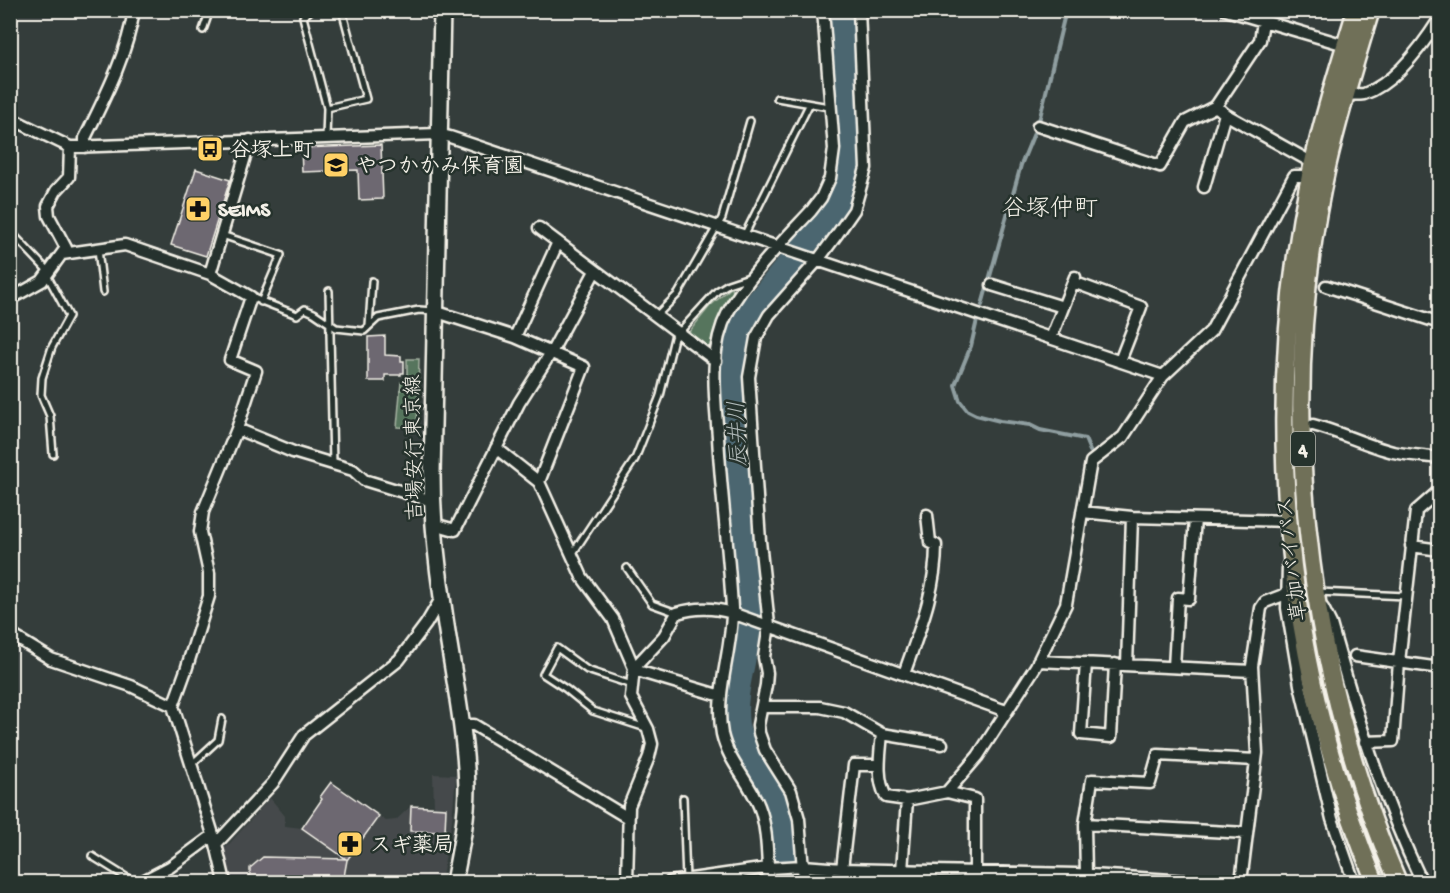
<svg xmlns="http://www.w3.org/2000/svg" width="1450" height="893" viewBox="0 0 1450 893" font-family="'Gochi Hand','Klee One',sans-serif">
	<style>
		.built { fill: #454a4b }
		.green { fill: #57755d; stroke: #a6b3a2; stroke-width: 1.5 }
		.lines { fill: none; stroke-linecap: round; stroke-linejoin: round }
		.stream { stroke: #8f9ea0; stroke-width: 4 }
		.river { stroke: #4b6670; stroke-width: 24 }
		.building { fill: #6d6771; stroke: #f4f1e8; stroke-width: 1.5 }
		.service-casing { stroke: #f4f1e8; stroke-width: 10 }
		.minor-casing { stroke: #f4f1e8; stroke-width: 15 }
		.secondary-casing { stroke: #f4f1e8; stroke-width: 20 }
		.trunk-casing { stroke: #f4f1e8; stroke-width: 21 }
		.service { stroke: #26332d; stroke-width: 5 }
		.minor { stroke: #26332d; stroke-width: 10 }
		.secondary { stroke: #26332d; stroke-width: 15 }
		.trunk { stroke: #706f59; stroke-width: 16 }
		.labels { text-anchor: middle; stroke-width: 5; stroke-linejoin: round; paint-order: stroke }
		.shield { fill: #26332d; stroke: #b6b8b0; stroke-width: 1.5 }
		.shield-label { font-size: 20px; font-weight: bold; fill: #f4f1e8 }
		.poi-label { font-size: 21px; font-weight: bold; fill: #f4f1e8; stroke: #26332d; text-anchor: start }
		.street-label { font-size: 21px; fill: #f4f1e8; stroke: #26332d }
		.water-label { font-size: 22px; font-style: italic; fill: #b0b9b8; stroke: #26332d }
		.quarter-label { font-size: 24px; fill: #f4f1e8; stroke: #26332d }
	</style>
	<rect width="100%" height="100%" fill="#343d3b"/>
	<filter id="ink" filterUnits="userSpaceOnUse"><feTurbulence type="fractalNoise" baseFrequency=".0167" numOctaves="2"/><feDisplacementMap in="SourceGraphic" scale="12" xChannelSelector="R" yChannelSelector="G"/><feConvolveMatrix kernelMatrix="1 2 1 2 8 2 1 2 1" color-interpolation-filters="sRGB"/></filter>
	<g filter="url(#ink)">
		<path class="built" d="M433,774L456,775L452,820L441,882H230L222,852L270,798L285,816V826L302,828L322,799L320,797L331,782L386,821L396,820L411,806L434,807Z"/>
		<path class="green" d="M732,287L733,293L715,327L709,349L689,332L710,306Z
			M407,359H419L417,428L397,427L401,382L407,381Z"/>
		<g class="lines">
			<path class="stream" d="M982,305L1021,165L1039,121L1066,10
				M977,320L971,346L955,385L960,401L968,411L976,415L1000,421L1030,425L1040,430L1085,439L1090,451"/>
			<path class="river" d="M786,882C784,856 786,826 777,801C766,775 742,754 737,725C732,690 748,656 749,622C750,597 747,573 745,549C740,502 735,455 734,408C732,378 730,347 744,319L830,214L844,189L851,154L842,10"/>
		</g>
		<path class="building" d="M381,145L383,199L359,200L358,170L302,172L301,148Z
			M196,169L230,180L206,256L171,245Z
			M385,336V355L401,356V361H404V373H401V375H385V381H368V337Z
			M331,782L379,816L347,860L343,882H250V868L263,857L346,859L302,828L322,799L320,797Z
			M411,806L446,808L445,832L410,831Z"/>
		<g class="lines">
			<g class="service-casing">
				<path id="service" d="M311,10L303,17L327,108L326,138
					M203,30L210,10
					M777,98L829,107
					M327,108L366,99L342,10
					M10,231L48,271
					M745,234L809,105
					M222,235L281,255L261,302
					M98,249L103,292
					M47,275L69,316L52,347L42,378L41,395L50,416L53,454
					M329,291L333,464
					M251,297L297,315L305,309L314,313L336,328L364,331L378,318L419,310L434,311
					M656,316L678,294L722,218L750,121
					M369,326L372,281
					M573,553L635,459L660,396L674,338L717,291L728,284L749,277
					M627,568L652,604L677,613
					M1318,592L1406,596
					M632,685L587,670L557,648L543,674L566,689L593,711L646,728
					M192,764L218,740L222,719
					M683,798L686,880
					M92,856L134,882
					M457,878L471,882"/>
			</g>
			<g class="minor-casing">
				<path id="minor" d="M1226,10L1345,45
					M1345,95C1351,94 1358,95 1364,94C1396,83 1423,45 1440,18
					M1216,106L1225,114L1313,163
					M10,118L70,147L438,134L450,137L1163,376
					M1038,126L1160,166L1185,122L1216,106L1260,40L1263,22
					M85,147V138C105,97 127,55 134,10
					M1204,187L1225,114
					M539,228L716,361
					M62,254L125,245L210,274
					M1073,282L1141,307L1120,361
					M992,285L1063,307
					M1326,286L1440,323
					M10,299L42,281L66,248L49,216L48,206L56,191L69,177L70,147
					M434,311L515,337L584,367L539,482L582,577L613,619L634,668
					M515,337L558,242
					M1051,338L1075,277
					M1313,425C1340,432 1365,445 1393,452C1408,455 1424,456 1440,458
					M237,429L293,452L353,470L364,480L432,501
					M496,448L539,482
					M1082,512L1132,517L1289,521
					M434,524L455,530L519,403L552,351L595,271
					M1411,546L1440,550
					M1288,565L1287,608L1300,685L1332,819L1354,882
					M1323,608L1331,624C1356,713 1382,799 1422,882
					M10,634L51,659L131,686L173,706L216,844L225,882
					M1355,656L1440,668
					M1038,661L1252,671
					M1086,663L1081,734L1111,737L1115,664
					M1127,665L1132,517
					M1174,667L1178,598L1189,599L1195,519
					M634,670L721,696
					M904,674C919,631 936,591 936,545L930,542L927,515
					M173,706L186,670L209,596V573L200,532L203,512L237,429L256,371L230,360L251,297L210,274L250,140
					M763,707H820L844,712L882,734L942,744
					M463,725H474L628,818
					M882,734C880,756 876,777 886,797L907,800
					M1365,742L1393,741L1399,662L1416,511L1440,490
					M947,792L978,756L1036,666L1066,604L1091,462L1123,437L1163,376L1211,331L1294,176H1310
					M1085,824L1246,833
					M216,844L273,783L304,735L399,660L426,624L442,597
					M842,869L854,765H879
					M902,871L907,800L947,792L975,799V882
					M1086,875L1085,824L1092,780L1150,783L1158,755L1256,760
					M141,882L170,867L212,836
					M627,882L629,806L649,757L652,744L648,729L631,697L634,668L664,636L677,613C696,607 713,607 732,613L1006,711
					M670,882L768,868L803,866L842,869L1076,874L1204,882
					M769,882C767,858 768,829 759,806C749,781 728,761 722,734C714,692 733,650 732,608C729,551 721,494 718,437C715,396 708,350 728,312C747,277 784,240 811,211L821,198L830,178L834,149L823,10
					M804,882L799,819L791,791L765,750L759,733L758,725L766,685L767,673L764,657L769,625L760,541L749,377L756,338L769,315L818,260L838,233L854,210L866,168L859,10
					M1241,882L1257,753L1252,666L1261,608L1265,602L1286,594"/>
			</g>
			<g class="secondary-casing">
				<path id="secondary" d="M442,10L432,473C432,515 436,556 442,597C450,660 465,723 467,787C467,819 460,851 454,882"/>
			</g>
			<g class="trunk-casing">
				<path id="trunk" d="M1356,10C1339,65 1322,120 1310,176C1260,410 1284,662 1375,882
					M1371,10C1355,62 1339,114 1327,167C1275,399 1304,665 1398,882"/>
			</g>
			<use href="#service" class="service"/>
			<use href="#minor" class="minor"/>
			<use href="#secondary" class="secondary"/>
			<use href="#trunk" class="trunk"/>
		</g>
	</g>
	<defs>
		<g id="bus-square" transform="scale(1.35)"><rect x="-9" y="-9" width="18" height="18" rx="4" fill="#ffd166" stroke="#26332d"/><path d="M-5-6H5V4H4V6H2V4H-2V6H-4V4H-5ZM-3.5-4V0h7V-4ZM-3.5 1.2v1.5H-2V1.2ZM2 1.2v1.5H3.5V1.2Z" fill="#111"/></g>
		<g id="school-square" transform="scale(1.35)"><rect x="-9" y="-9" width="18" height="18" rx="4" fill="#ffd166" stroke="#26332d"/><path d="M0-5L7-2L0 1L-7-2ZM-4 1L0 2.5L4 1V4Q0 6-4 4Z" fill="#111"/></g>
		<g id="pharmacy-square" transform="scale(1.35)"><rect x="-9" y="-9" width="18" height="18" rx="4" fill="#ffd166" stroke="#26332d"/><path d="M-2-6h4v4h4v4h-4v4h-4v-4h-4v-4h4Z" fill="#111"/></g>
	</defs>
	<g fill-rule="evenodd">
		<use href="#bus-square" x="210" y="149"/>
		<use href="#school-square" x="336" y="165"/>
		<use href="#pharmacy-square" x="198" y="209"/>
		<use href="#pharmacy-square" x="350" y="844"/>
	</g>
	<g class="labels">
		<rect class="shield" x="1291" y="432" width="24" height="34" rx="4.5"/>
		<g class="shield-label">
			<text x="1303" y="456">4</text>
		</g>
		<g class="poi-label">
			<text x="230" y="156">谷塚上町</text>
			<text x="356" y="172">やつかかみ保育園</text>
			<text x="218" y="216">SEIMS</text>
			<text x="370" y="851">スギ薬局</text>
		</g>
		<g class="street-label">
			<text transform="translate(413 448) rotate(-91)" y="7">吉場安行東京線</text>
			<text transform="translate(1291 559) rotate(-97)" y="7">草加バイパス</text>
		</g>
		<g class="water-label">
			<text transform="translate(736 434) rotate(-92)" y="8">辰井川</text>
		</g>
		<g class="quarter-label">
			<text x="1050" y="215">谷塚仲町</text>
		</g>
	</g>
	<rect width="1450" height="893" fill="none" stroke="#26332d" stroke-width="36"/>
	<rect x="18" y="18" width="1414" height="857" fill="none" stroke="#f4f1e8" stroke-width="2" filter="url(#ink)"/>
</svg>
